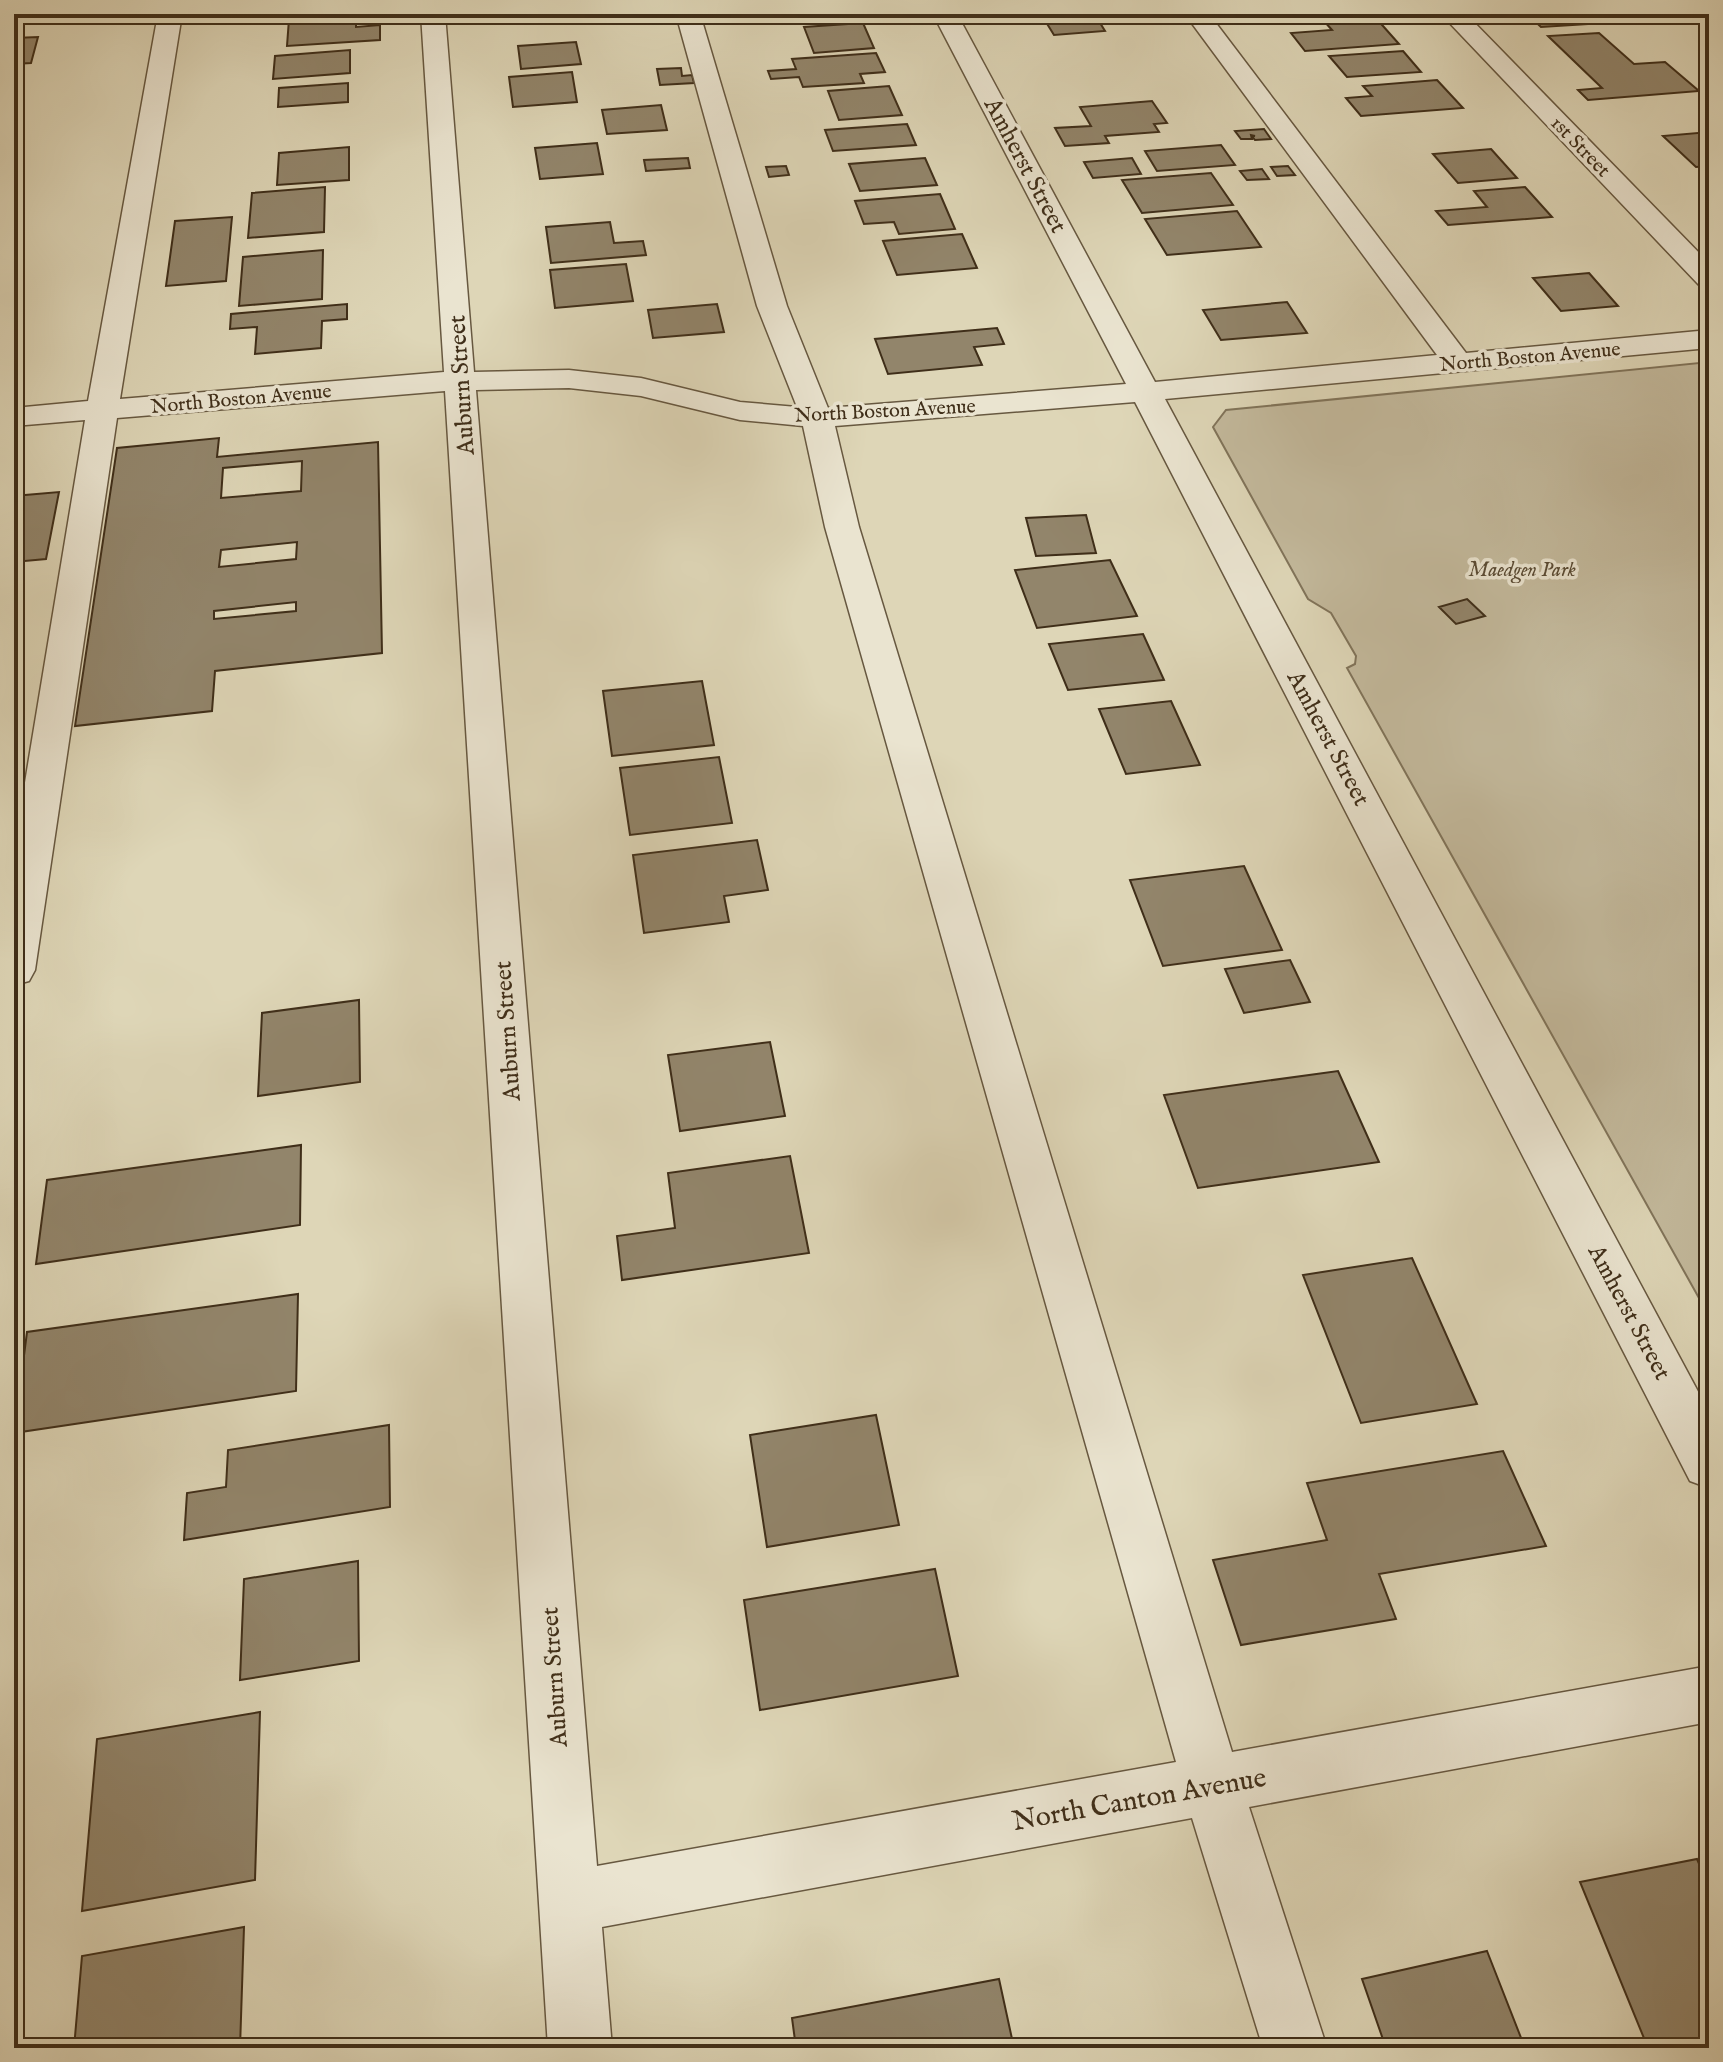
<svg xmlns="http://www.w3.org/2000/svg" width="1723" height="2062" viewBox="0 0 1723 2062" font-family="'IM FELL English',serif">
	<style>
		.green { fill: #c3b99c; stroke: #81745a; stroke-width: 2 }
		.building { fill: #92856b; stroke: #3f2e19; stroke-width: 2; fill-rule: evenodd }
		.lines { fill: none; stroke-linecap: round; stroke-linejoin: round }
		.minor-casing { stroke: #675840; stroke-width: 3 }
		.minor { fill: #eae4d0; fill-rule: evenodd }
		.labels { text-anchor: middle; stroke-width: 7; stroke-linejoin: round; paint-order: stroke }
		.far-street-label { font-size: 20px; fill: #3f2e19; stroke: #eae4d0 }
		.far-park-label { font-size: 20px; font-style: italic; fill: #594a33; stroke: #eae4d0 }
		.street-label { font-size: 24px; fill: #3f2e19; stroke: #eae4d0 }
		.near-street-label { font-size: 28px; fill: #3f2e19; stroke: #eae4d0 }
	</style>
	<rect width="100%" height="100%" fill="#ded6b7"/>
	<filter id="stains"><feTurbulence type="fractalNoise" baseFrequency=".0025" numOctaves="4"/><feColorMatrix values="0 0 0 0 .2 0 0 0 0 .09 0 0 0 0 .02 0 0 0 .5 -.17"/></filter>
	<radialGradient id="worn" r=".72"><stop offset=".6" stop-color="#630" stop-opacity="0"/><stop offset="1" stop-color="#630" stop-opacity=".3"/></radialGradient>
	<path class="green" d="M1709,362V1316L1347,668L1355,664L1356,656L1331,613L1308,599L1213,427L1226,410Z"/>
	<path class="building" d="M248,14H318L247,19Z
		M809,14H859L861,19L812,22Z
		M1527,14H1580L1590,24L1541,27Z
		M356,15V27L380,25V40L287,46L289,19Z
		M1375,17L1399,44L1305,51L1291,33L1332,30L1324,21Z
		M1097,18L1105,31L1054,35L1046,22Z
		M863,23L874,48L814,53L804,27Z
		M1599,33L1634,64L1665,62L1699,91L1588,100L1578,90L1602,88L1548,36Z
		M38,37L31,63L14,64V38Z
		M576,42L581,64L521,69L518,46Z
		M350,50V73L273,79L275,56Z
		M1403,51L1421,72L1347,77L1329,56Z
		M876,53L885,72L860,74L864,83L803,87L799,77L771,79L768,71L796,69L792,59Z
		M681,68L682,76L692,75L694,83L660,85L657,69Z
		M572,72L577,102L513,107L509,77Z
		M1437,80L1463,108L1361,116L1346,98L1372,96L1363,86Z
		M348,83V102L278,107L279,88Z
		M889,86L902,115L839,120L828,91Z
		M1152,101L1167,123L1154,124L1159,132L1105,136L1109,143L1065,146L1055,128L1091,126L1080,107Z
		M661,105L667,130L607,134L602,110Z
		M907,124L916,145L833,151L825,130Z
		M1264,129L1271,139L1255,140L1252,136H1255L1251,135L1252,139H1241L1235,131Z
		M1709,132V166L1696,167L1663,136Z
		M597,143L603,174L540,179L535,148Z
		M1221,145L1235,165L1157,171L1145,151Z
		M349,147V180L277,185L279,153Z
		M1491,149L1517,178L1458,183L1433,154Z
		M688,158L690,168L646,171L644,160Z
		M925,158L937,185L860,191L849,164Z
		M1132,158L1141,174L1093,178L1084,162Z
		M786,166L789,175L769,177L766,167Z
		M1288,166L1295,175L1277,176L1271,167Z
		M1262,169L1269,179L1247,180L1240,171Z
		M1211,173L1233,205L1142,213L1122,180Z
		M325,187L324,232L248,238L252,193Z
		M1525,187L1552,217L1448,225L1436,211L1487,207L1474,191Z
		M940,194L955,229L899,234L894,222L864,224L855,201Z
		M1237,211L1261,247L1167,255L1145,219Z
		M232,217L226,281L166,286L175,221Z
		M610,222L614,243L643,241L646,255L551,263L546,227Z
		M962,234L977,268L897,275L883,241Z
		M323,250L322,299L239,306L243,257Z
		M626,264L633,301L555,308L550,270Z
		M1589,273L1618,306L1561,311L1533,278Z
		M1287,302L1307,333L1221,340L1203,310Z
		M347,304V319L322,321L321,348L255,354L257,327L230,329L231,314Z
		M717,304L724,332L653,338L648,310Z
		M997,328L1004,344L974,347L982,365L888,374L875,339Z
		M219,438L217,457L378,442L382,653L215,671L212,711L75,726L117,448ZM302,461L301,491L221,498L223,468ZM297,542L296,559L219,567L221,550ZM296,602V611L214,619V611Z
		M59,492L46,559L14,562V496Z
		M1086,515L1096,553L1036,556L1026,518Z
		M1110,560L1137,616L1037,628L1015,570Z
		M1467,599L1485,616L1456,624L1439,607Z
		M1143,634L1164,680L1068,690L1049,644Z
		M702,681L714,745L612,756L603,691Z
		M1171,701L1200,765L1126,774L1099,709Z
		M719,757L732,823L630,835L620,768Z
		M757,840L768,890L724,896L729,922L644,933L633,855Z
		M1244,866L1282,950L1163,966L1130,880Z
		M1290,960L1310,1002L1244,1013L1225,969Z
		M359,1000L360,1082L258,1096L262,1013Z
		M770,1042L785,1116L680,1131L668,1055Z
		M1338,1071L1379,1162L1198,1188L1164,1095Z
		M301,1145L300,1225L36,1264L47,1180Z
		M790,1156L809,1253L622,1280L617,1236L675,1228L668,1173Z
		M1412,1258L1477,1404L1361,1423L1303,1275Z
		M298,1294L296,1391L14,1433L27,1332Z
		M876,1415L899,1525L767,1547L750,1435Z
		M389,1425L390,1507L184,1540L187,1493L226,1487L228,1450Z
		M1503,1451L1546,1546L1379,1574L1396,1619L1241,1645L1213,1560L1327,1540L1307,1483Z
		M358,1561L359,1661L240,1680L244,1579Z
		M935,1569L958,1676L760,1710L744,1600Z
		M260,1712L255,1880L82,1911L97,1739Z
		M1697,1859L1709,1887V2048H1648L1580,1882Z
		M244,1927L240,2048H74L82,1956Z
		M1487,1951L1525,2048H1386L1362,1979Z
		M999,1979L1014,2048H796L792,2018Z"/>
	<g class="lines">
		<g class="minor-casing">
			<path id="minor" d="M158,14H182L120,399L444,372L421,14H445L474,372L569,370L641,378L740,402L797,407L757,306L676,14H700L787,306L828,408L1126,384L933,14H957L1155,382L1437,355L1185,14H1209L1466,353L1709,330V348L1165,399L1709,1412V1488L1690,1481L1135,402L835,426L859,527L1232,1752L1709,1666V1722L1249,1807L1327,2048H1263L1192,1818L602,1927L612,2048H548L445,391L117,418L35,970L29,981L14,985V849L85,420L14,426V408L88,401ZM569,388L641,396L740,420L803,426L825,527L1176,1762L597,1866L476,390Z
				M1441,14H1466L1709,263V288L1699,285Z"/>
		</g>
		<use href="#minor" class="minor"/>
	</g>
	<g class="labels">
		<g class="far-street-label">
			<text transform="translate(1581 146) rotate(46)" y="7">1st Street</text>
			<text transform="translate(1530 356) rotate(-5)" y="7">North Boston Avenue</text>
			<text transform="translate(241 398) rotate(-5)" y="7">North Boston Avenue</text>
			<text transform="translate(885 410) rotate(-3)" y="7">North Boston Avenue</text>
		</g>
		<g class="far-park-label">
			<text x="1522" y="576">Maedgen Park</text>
		</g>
		<g class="street-label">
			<text transform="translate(1026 165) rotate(62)" y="8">Amherst Street</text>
			<text transform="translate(461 385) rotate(-94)" y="8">Auburn Street</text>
			<text transform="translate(1329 738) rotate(62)" y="8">Amherst Street</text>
			<text transform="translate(507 1031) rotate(-94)" y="8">Auburn Street</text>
			<text transform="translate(1630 1312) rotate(62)" y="8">Amherst Street</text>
			<text transform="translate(554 1677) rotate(-94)" y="8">Auburn Street</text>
		</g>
		<g class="near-street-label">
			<text transform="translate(1139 1798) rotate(-10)" y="10">North Canton Avenue</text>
		</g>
	</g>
	<rect width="1723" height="2062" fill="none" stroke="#ded6b7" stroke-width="48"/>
	<rect x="16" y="16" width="1691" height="2030" fill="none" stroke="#3f2e19" stroke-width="4"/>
	<rect x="24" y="24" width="1675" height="2014" fill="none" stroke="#3f2e19" stroke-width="2"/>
	<rect width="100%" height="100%" filter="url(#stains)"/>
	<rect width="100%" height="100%" fill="url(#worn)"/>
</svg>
